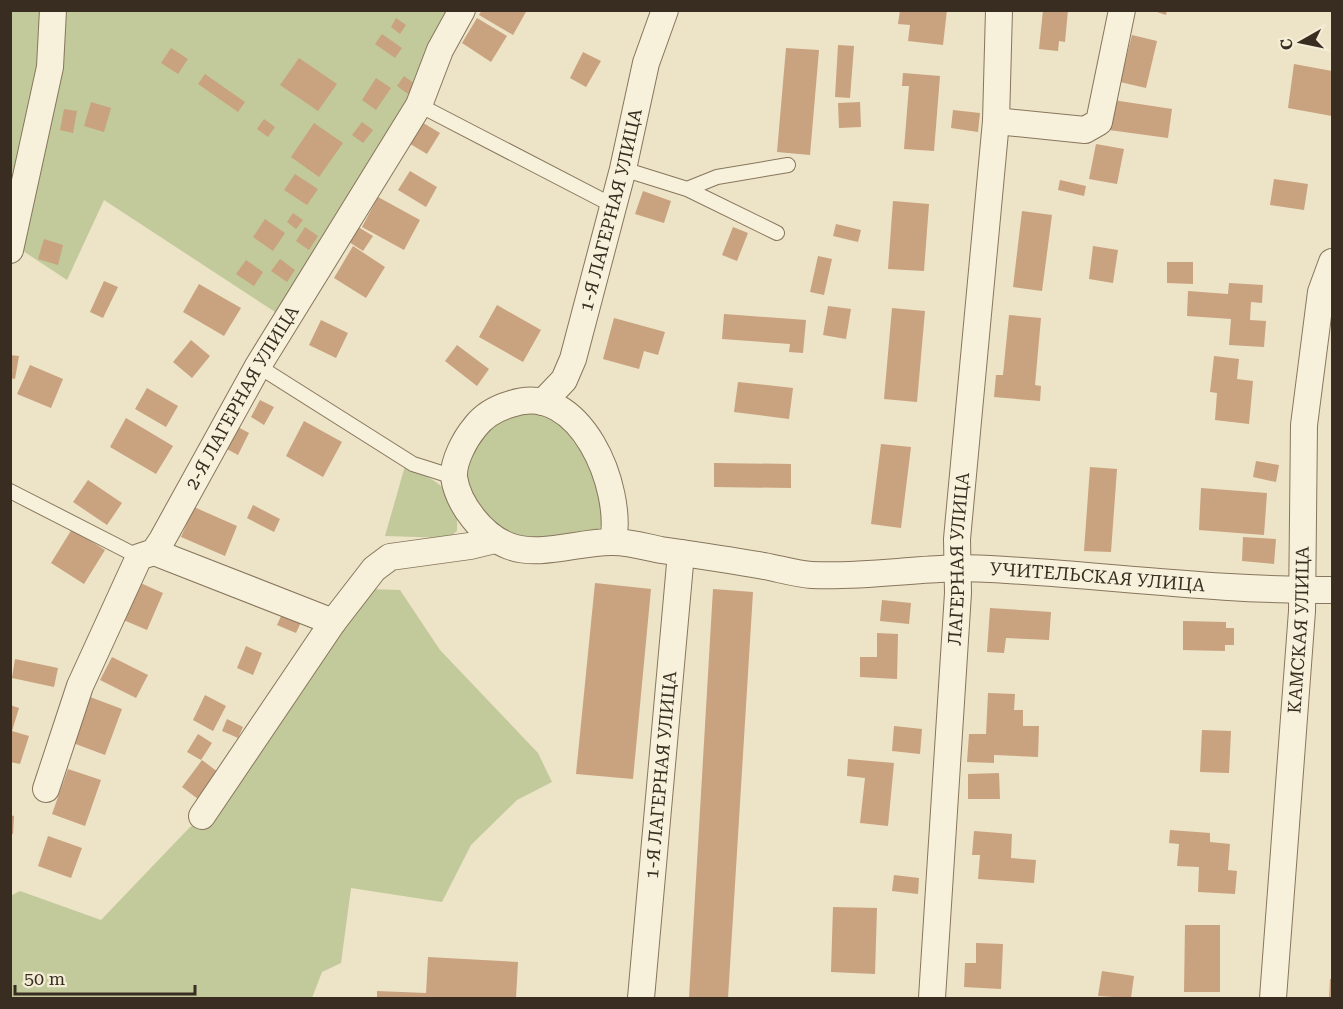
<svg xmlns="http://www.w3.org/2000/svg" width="1343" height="1009" viewBox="0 0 1343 1009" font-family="'Roboto Serif',serif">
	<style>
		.green { fill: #c2ca9b }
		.building { fill: #c9a27f }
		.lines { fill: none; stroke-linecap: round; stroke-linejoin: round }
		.lane-casing { stroke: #87765d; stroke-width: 16 }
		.street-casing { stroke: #87765d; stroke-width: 28 }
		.lane { stroke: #f7f0da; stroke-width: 14 }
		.street { stroke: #f7f0da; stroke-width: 26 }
		.labels { text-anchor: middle; stroke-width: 6; stroke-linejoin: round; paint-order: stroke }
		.street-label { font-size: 18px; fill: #382d20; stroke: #f4edd6 }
	</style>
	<rect width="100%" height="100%" fill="#ede3c7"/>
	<path class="green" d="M10,11H472L292,323L104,200L67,280L11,243Z
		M524,408L559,420L579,443L596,471L604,520C601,526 599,531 593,534C580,541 529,542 515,537C498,532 471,502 466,484C462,468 471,440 483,428C492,419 512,414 524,408Z
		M405,466C439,482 459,490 457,531L448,538L385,536Z
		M369,589L400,590L440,650L538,753L552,782L517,800L471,845L442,902L351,888L341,963L322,972L312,998H11L10,896L20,891L101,920L190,827L205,820Z"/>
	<path class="building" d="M482,10H527L513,35L479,15Z
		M900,10H947L943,45L908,41L910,25L898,24Z
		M1043,10H1068L1065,42L1059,41L1058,51L1039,49Z
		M1151,10H1167L1166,15Z
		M396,18L406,25L400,34L391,27Z
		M477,18L507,36L491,62L462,43Z
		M382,34L402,48L395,58L375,44Z
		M1132,35L1157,41L1146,88L1120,82Z
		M838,45L854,46L850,98L835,97Z
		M171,48L188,59L178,74L161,63Z
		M786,48L819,50L810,155L777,152Z
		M583,52L601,61L586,87L570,78Z
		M299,58L337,84L318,111L280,85Z
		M1294,64L1332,71V116L1288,108Z
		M903,73L940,76L934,151L904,149L909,86H902Z
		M205,74L245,102L238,112L198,84Z
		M404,76L415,84L408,94L397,86Z
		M376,78L391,88L376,110L362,100Z
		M1113,100L1172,109L1168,138L1109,130Z
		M91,102L111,108L104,132L84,126Z
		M860,102L861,127L839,128L838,103Z
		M64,109L77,111L73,133L60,130Z
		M953,110L980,113L978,132L951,128Z
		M264,119L275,127L268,137L257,129Z
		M420,121L440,133L427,154L407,142Z
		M362,122L373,130L363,143L352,135Z
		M314,123L343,143L319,177L291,157Z
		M1096,144L1124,149L1117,184L1089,179Z
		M410,171L437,187L426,207L398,190Z
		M295,174L318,189L307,205L284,190Z
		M1274,179L1308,184L1304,210L1270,205Z
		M1060,180L1086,186L1084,196L1058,190Z
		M643,191L671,201L664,223L635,214Z
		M378,197L420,220L404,250L362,227Z
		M893,201L929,204L924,271L888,269Z
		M1022,211L1052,215L1042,291L1013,287Z
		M293,213L303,220L296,229L287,222Z
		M265,219L285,233L273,251L253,237Z
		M836,224L861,230L858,242L833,236Z
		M355,225L373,236L363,251L346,240Z
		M305,227L318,236L309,250L296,241Z
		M733,227L748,233L737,261L722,255Z
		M44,239L63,245L58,265L38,259Z
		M353,246L385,267L366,298L334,278Z
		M1093,246L1118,250L1113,283L1089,279Z
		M818,256L832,259L824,295L810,292Z
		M280,259L295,270L287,282L271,271Z
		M246,260L263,272L254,286L236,274Z
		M1167,262H1193V284L1167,283Z
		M104,281L118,287L103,318L90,312Z
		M1229,283L1263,285L1262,303L1251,302L1250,320L1266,321L1264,347L1229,345L1231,319L1187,316L1188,291L1228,294Z
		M199,284L241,308L224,336L183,312Z
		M497,305L541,330L523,362L479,337Z
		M828,306L851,309L846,339L823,335Z
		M892,308L925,311L917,402L884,399Z
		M724,314L806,320L803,353L789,352L790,344L722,339Z
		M1009,315L1041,318L1035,385L1041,386L1040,401L994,397L996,375H1003Z
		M614,318L665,332L658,355L644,351L639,369L603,359Z
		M321,320L348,333L336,358L309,345Z
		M191,340L210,356L192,378L173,362Z
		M457,345L489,369L477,386L445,361Z
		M10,355L19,356L15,379L10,378Z
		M1214,356L1239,359L1237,379L1253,381L1249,424L1215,420L1217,393L1210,392Z
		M30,365L63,379L51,408L17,394Z
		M738,382L793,388L789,419L734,412Z
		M147,388L178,406L166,427L135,409Z
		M260,400L274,407L264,425L251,417Z
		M126,418L173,446L156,474L110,447Z
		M304,421L342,442L323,477L286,456Z
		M236,426L249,433L238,455L225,448Z
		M881,444L911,447L901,528L871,524Z
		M1256,461L1279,465L1276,482L1253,477Z
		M714,463L791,464V488L714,487Z
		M1090,467L1117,469L1111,552L1084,551Z
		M88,480L122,503L107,525L73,502Z
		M1201,488L1267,493L1264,535L1199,530Z
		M253,505L280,519L274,532L247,518Z
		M194,507L237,526L225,556L181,537Z
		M72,529L105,550L84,584L51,563Z
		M1243,537L1276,539L1274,564L1242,561Z
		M136,581L163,593L147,630L121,619Z
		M595,583L651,589L633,779L576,774Z
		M713,589L753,592L728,998H689Z
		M882,600L911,603L909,624L880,621Z
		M990,608L1051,612L1049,640L1006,638L1004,653L987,652Z
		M282,614L301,622L296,633L277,625Z
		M1183,621L1226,622V628H1234V645H1225V651L1183,650Z
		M877,633L898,634L897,679L860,677V657H877Z
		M246,646L262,653L253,675L237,668Z
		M112,657L148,675L136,698L100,680Z
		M15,659L58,668L54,687L12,678Z
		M988,693L1015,694L1014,710H1023V726H1039L1038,757L994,755V763L967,762L969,734H986Z
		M205,695L226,706L213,731L193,720Z
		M90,697L122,709L105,755L73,743Z
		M10,705L19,708L12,731L29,736L20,764L10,762Z
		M227,719L243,727L238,738L222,731Z
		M894,726L922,729L920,754L892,751Z
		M1202,730L1231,731L1229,773L1200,772Z
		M198,734L212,743L201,760L187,752Z
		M848,759L894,763L888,826L860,823L865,778L847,776Z
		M202,760L222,775L202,802L182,787Z
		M68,769L101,780L85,826L52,814Z
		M999,773L1000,799H968V774Z
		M10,815L14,816L13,834H10Z
		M1170,830L1210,833V842L1230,844L1228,870L1237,871L1235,894L1198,892L1199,867L1177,866L1179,844L1169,843Z
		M974,831L1012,834L1011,858L1036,860L1034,883L978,879L980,855H972Z
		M48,836L82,848L71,878L38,866Z
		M894,875L919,878L918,894L892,891Z
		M833,907L877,908L875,974L831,972Z
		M1185,925H1220V992H1184Z
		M976,943L1003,944L1001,989L964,987L965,963H976Z
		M428,957L518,962L516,998H377V991L426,993Z
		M1102,971L1134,976L1131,998L1098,996Z
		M1330,979H1332V998H1329Z"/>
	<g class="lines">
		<g class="lane-casing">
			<path id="lane" d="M419,105L612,205
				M623,169L687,189L777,233
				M687,189L717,177L788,165
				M258,366L413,464L454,477
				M10,491L139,557"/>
		</g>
		<g class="street-casing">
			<g id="street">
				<path d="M996,121L1085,130L1099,122L1122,10"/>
				<path d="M10,250L50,67L53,10"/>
				<path id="s1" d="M543,402L564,380L573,359L623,169L646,63L665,10"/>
				<path id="s2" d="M613,542C624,488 580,380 511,404C497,408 484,415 475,427C465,439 453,461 454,477C458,505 483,536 509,546C540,558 581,541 613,542C629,542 646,547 661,550C696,555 730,560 764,566C780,569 797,574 812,575C871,578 931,565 990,569C1104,575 1218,591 1332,590"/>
				<path d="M154,552L333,622"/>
				<path id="s3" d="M46,789L80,686L139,557L154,552L162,540L258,366L419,105L440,50L462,10"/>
				<path d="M202,816L333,622L374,569L390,557L470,546L495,540"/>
				<path id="s4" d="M641,998L681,553"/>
				<path id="s5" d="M932,998L958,593L957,539L996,121L999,10"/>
				<path id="s6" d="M1273,998L1302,611L1304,425L1321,292L1332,262"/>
			</g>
		</g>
		<use href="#lane" class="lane"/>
		<use href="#street" class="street"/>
	</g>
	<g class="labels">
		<g class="street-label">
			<text dy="6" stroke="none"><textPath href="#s1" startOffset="207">1-Я ЛАГЕРНАЯ УЛИЦА</textPath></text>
			<text dy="6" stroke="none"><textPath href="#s3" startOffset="444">2-Я ЛАГЕРНАЯ УЛИЦА</textPath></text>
			<text dy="6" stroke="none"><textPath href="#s5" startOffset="440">ЛАГЕРНАЯ УЛИЦА</textPath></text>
			<text dy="6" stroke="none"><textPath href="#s2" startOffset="984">УЧИТЕЛЬСКАЯ УЛИЦА</textPath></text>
			<text dy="6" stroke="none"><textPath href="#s6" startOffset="369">КАМСКАЯ УЛИЦА</textPath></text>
			<text dy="6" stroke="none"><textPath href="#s4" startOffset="224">1-Я ЛАГЕРНАЯ УЛИЦА</textPath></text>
		</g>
	</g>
	<rect width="1343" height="1009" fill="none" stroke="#382d20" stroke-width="24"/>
	<g transform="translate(1301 42) rotate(261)" stroke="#f4edd6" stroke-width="4.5" paint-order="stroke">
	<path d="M0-4.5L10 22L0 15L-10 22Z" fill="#382d20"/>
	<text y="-9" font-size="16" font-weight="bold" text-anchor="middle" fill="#382d20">С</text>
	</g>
	<path d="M15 985v9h180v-9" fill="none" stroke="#382d20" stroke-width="3"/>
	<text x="24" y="985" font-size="18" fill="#382d20" stroke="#f4edd6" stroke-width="4.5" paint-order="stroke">50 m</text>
</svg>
